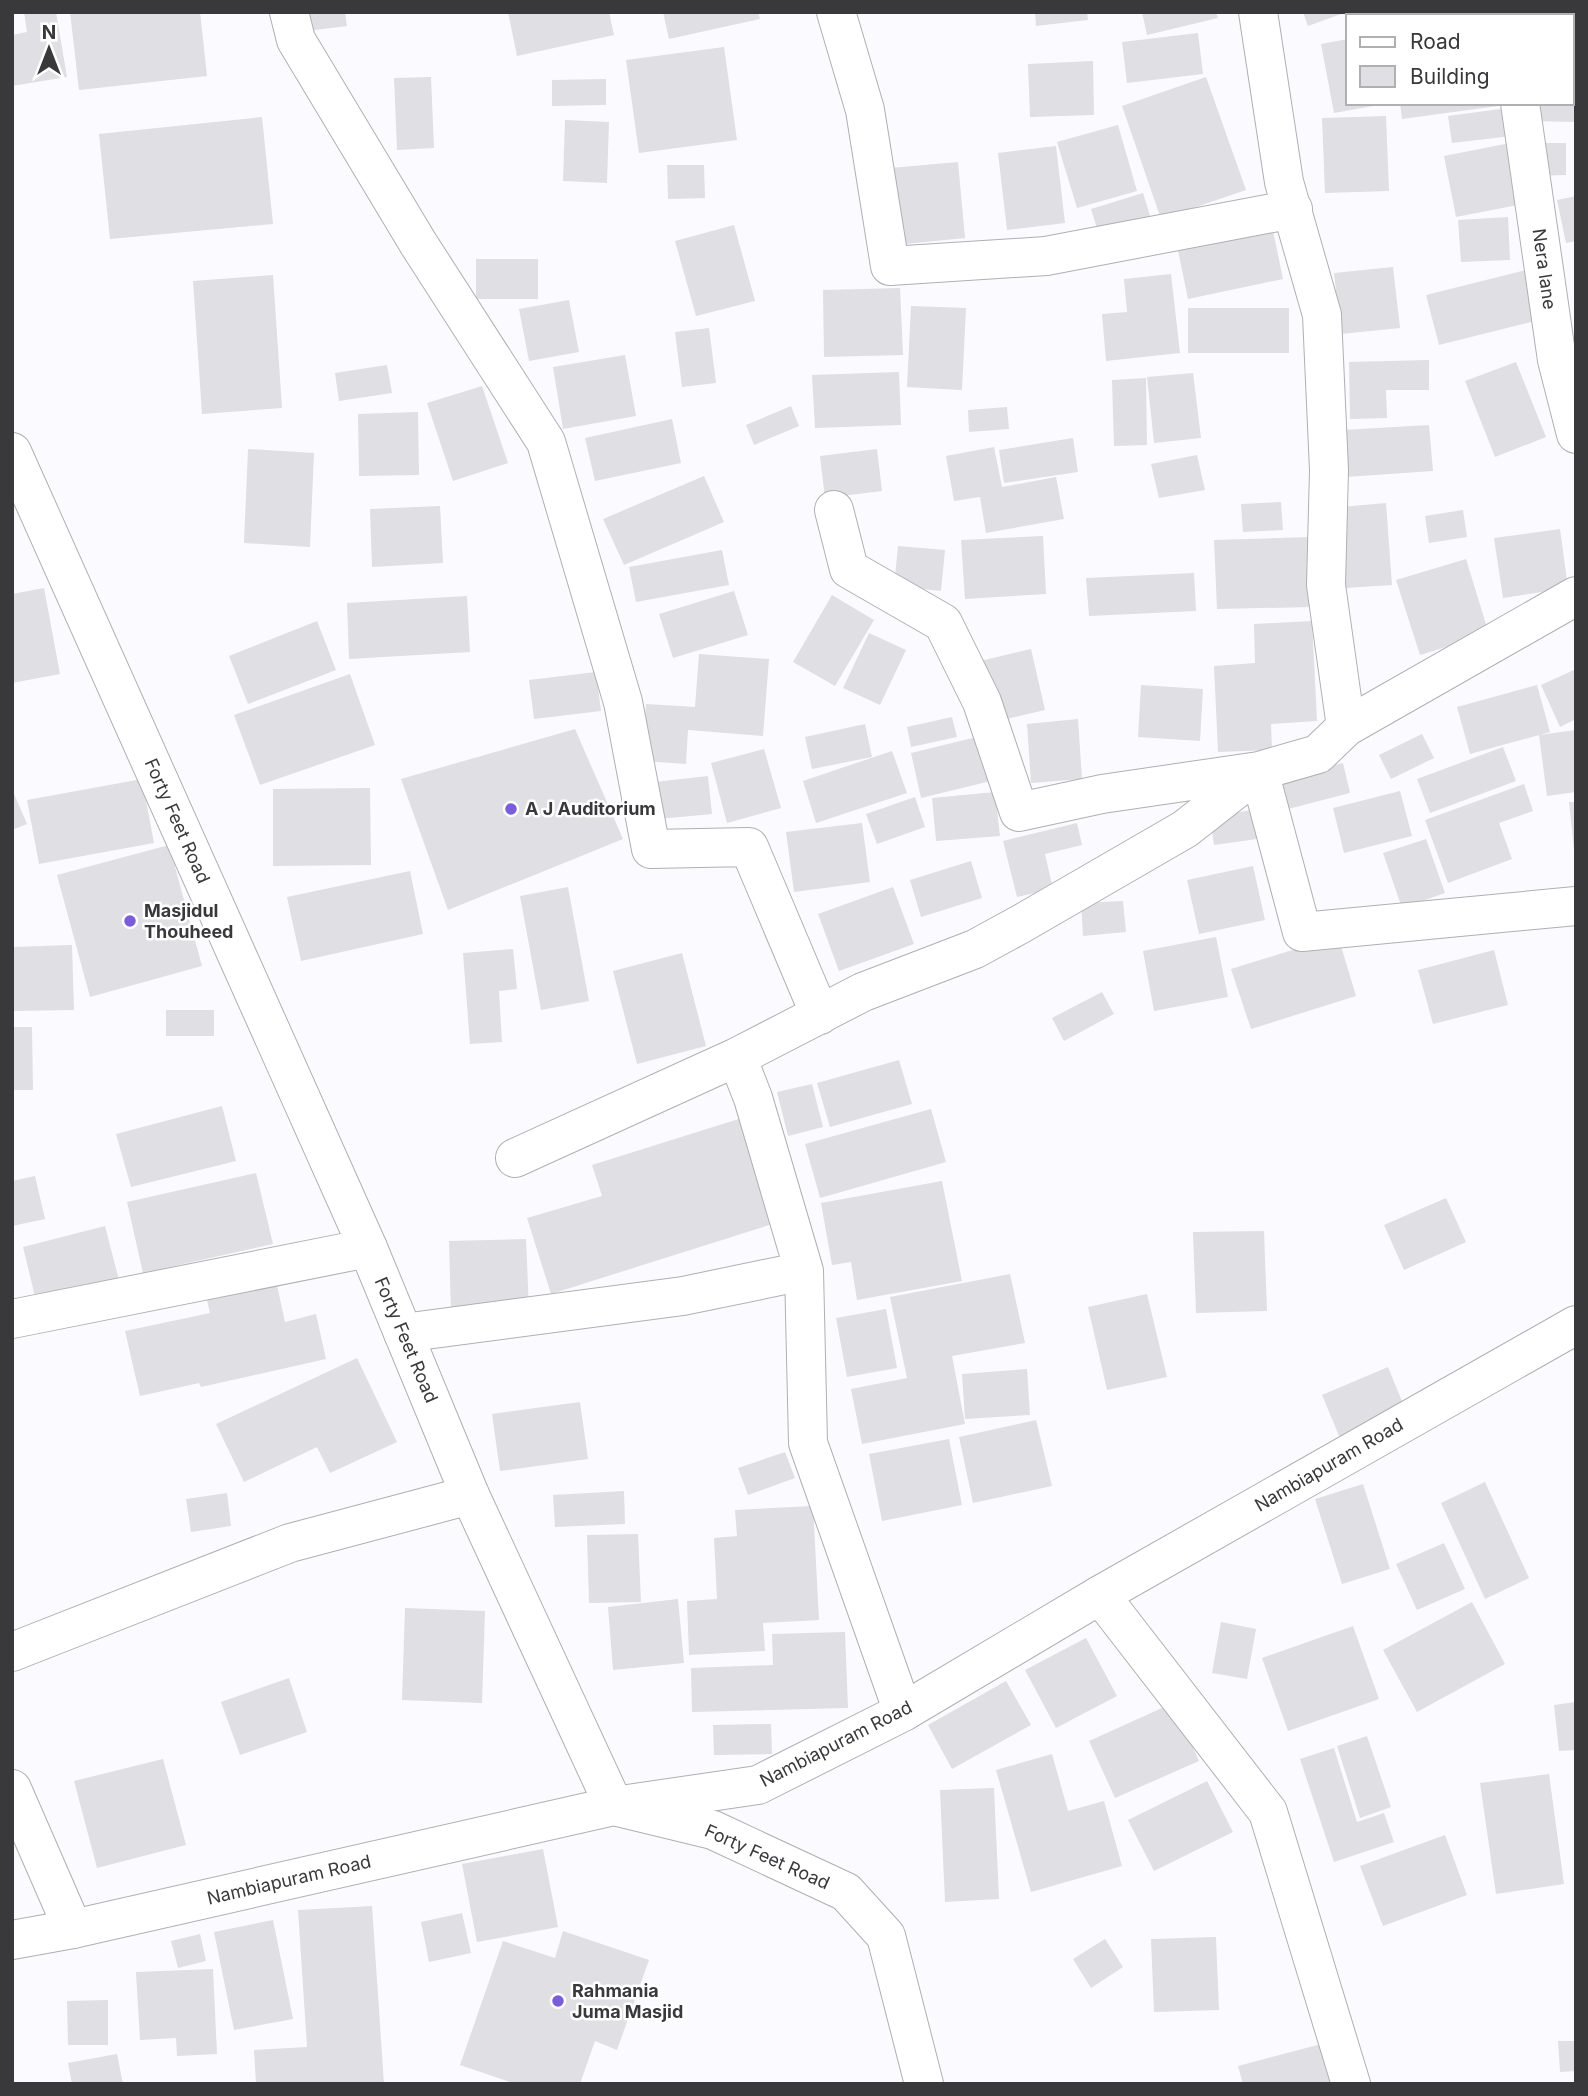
<svg xmlns="http://www.w3.org/2000/svg" width="1588" height="2096" viewBox="0 0 1588 2096" font-family="Inter,sans-serif">
	<style>
		.building { fill: #dfdfe4 }
		.lines { fill: none; stroke-linecap: round; stroke-linejoin: round }
		.street-casing { stroke: #afafb4; stroke-width: 40 }
		.secondary-casing { stroke: #afafb4; stroke-width: 40 }
		.street { stroke: #fff; stroke-width: 38 }
		.secondary { stroke: #fff; stroke-width: 38 }
		.poi-dot { fill: #7a5ed9; stroke: #fff; stroke-width: 2.5 }
		.labels { text-anchor: middle; stroke-width: 5; stroke-linejoin: round; paint-order: stroke }
		.street-label { font-size: 18px; fill: #39383b; stroke: #fff }
		.poi-label { font-size: 18px; font-weight: bold; fill: #39383b; stroke: #fff; text-anchor: start }
	</style>
	<rect width="100%" height="100%" fill="#fafaff"/>
	<path class="building" d="M24,12H56L67,77L12,86V35L27,32Z
		M70,12H200L207,76L79,90Z
		M297,12H345L347,26L299,32Z
		M508,12H609L614,35L517,56Z
		M663,12H758L760,19L669,39Z
		M1035,12H1087L1088,20L1036,26Z
		M1142,12H1216L1218,18L1147,35Z
		M1303,12H1344V13L1308,26Z
		M1572,20H1576V122L1529,121L1530,103H1572Z
		M1198,33L1203,74L1127,83L1122,42Z
		M1348,39V103L1379,105L1334,113L1321,44Z
		M724,47L737,140L639,153L626,60Z
		M1093,61L1094,115L1030,117L1028,64Z
		M431,77L434,148L397,150L394,78Z
		M1206,77L1246,190L1161,219L1122,106Z
		M606,79V105L552,106V80Z
		M1400,103H1498V106L1402,119Z
		M1508,108L1512,136L1452,143L1448,116Z
		M1386,116L1389,191L1325,193L1322,118Z
		M262,117L273,224L110,239L99,134Z
		M565,120L609,122L607,183L563,181Z
		M1118,125L1137,191L1077,208L1057,142Z
		M1510,143L1523,204L1456,217L1444,156Z
		M1533,143H1566V175L1534,176Z
		M1056,146L1065,223L1007,230L998,153Z
		M958,162L965,238L896,245L890,168Z
		M667,165H704L705,198L668,199Z
		M1143,193L1152,222L1100,238L1091,209Z
		M1576,196V241L1566,243L1557,200Z
		M1508,217L1510,260L1461,262L1458,220Z
		M1271,221L1283,279L1188,299L1176,241Z
		M734,225L755,301L696,316L675,241Z
		M476,259H538V299H476Z
		M1393,267L1400,328L1341,334L1334,273Z
		M1530,269L1543,319L1439,345L1426,295Z
		M1171,274L1180,353L1106,361L1102,314L1127,312L1124,279Z
		M273,275L282,408L202,414L193,281Z
		M900,288L903,355L824,357L823,290Z
		M569,300L579,352L529,361L519,309Z
		M911,306L966,308L962,390L907,387Z
		M1188,308H1289V353H1188Z
		M709,328L716,383L682,387L675,332Z
		M625,355L636,416L563,429L553,367Z
		M1429,360V390H1386L1387,418L1350,419L1349,362Z
		M1516,362L1546,437L1495,457L1465,381Z
		M387,365L392,393L339,401L335,373Z
		M899,372L901,425L815,428L812,375Z
		M1193,373L1201,438L1154,443L1147,377Z
		M1146,378L1147,445L1114,446L1112,380Z
		M482,386L508,463L453,481L427,403Z
		M791,406L799,426L754,445L746,425Z
		M1007,407L1009,429L969,432L968,410Z
		M418,412L419,475L359,476L358,414Z
		M672,419L681,463L595,481L585,438Z
		M1429,425L1433,471L1346,477L1343,430Z
		M1073,438L1078,472L1004,483L999,450Z
		M994,447L1002,487L1056,477L1064,519L986,533L980,497L954,501L946,456Z
		M248,449L314,453L310,547L244,543Z
		M877,449L882,491L825,498L820,456Z
		M1197,455L1205,490L1159,498L1151,464Z
		M704,476L724,522L624,565L603,519Z
		M1281,502L1283,530L1243,532L1241,504Z
		M1386,503L1392,585L1346,588L1341,507Z
		M440,506L443,563L372,567L370,509Z
		M1463,510L1467,537L1429,543L1425,516Z
		M1560,529L1568,588L1503,598L1494,538Z
		M1043,536L1046,594L965,599L961,540Z
		M1309,537L1312,607L1217,609L1214,540Z
		M898,546L945,550L941,591L894,586Z
		M722,550L729,585L636,602L629,567Z
		M1466,559L1489,634L1420,655L1396,580Z
		M1194,573L1196,611L1089,616L1086,578Z
		M44,588L60,674L12,683V594Z
		M734,591L748,635L673,658L659,614Z
		M832,595L874,620L835,686L793,662Z
		M467,596L470,652L349,659L347,603Z
		M317,621L336,670L248,704L229,656Z
		M1312,621L1317,721L1271,724L1272,750L1218,752L1214,666L1255,663L1254,624Z
		M869,633L906,650L880,705L843,688Z
		M1031,649L1045,710L994,722L980,661Z
		M699,654L769,659L763,736L688,730L686,764L642,761L646,704L695,707Z
		M1576,669V719L1560,727L1541,685Z
		M596,672L601,711L534,719L529,680Z
		M350,674L375,745L260,785L234,715Z
		M1141,685L1203,689L1200,741L1138,737Z
		M1537,685L1550,732L1470,754L1457,707Z
		M952,717L957,737L911,747L907,727Z
		M1078,719L1082,779L1031,783L1027,724Z
		M865,724L872,757L812,769L805,737Z
		M575,729L623,839L448,910L401,779Z
		M1576,730V792L1547,796L1539,735Z
		M1422,734L1434,758L1391,779L1379,755Z
		M985,735L995,780L921,798L911,753Z
		M1503,747L1516,781L1430,813L1417,779Z
		M764,749L781,808L727,823L711,763Z
		M892,751L907,793L816,823L803,781Z
		M1343,763L1350,793L1288,809L1280,779Z
		M708,776L712,814L659,819L655,782Z
		M142,779L154,843L39,864L27,800Z
		M1524,784L1533,811L1499,823L1512,859L1448,883L1425,820Z
		M370,788L371,865L273,866V789Z
		M12,789L27,824L12,830Z
		M1400,791L1412,836L1344,853L1333,808Z
		M995,792L1000,836L936,841L932,798Z
		M915,797L925,827L877,844L866,814Z
		M1569,802H1576V850H1574Z
		M1252,810L1257,839L1214,845L1210,817Z
		M862,823L870,882L794,892L786,832Z
		M1077,823L1082,845L1045,854L1053,889L1017,897L1003,841Z
		M1426,839L1445,893L1402,908L1383,853Z
		M169,845L202,966L90,997L57,875Z
		M971,861L982,898L921,917L910,880Z
		M1253,866L1265,920L1199,934L1187,880Z
		M410,871L423,934L301,961L287,897Z
		M568,887L589,1001L541,1010L520,896Z
		M893,887L914,944L839,971L818,914Z
		M1123,901L1126,932L1083,936L1081,903Z
		M1338,936L1356,996L1251,1029L1231,969Z
		M1216,937L1228,997L1154,1011L1143,951Z
		M72,945L74,1010L12,1011V947Z
		M513,949L517,989L499,991L502,1042L470,1044L463,953Z
		M1494,950L1508,1005L1433,1024L1418,970Z
		M682,953L706,1046L637,1064L613,971Z
		M1102,992L1114,1014L1064,1041L1052,1018Z
		M166,1010H214V1036H166Z
		M12,1027H32L33,1090H12Z
		M899,1060L912,1104L830,1127L817,1083Z
		M812,1084L823,1127L788,1136L777,1092Z
		M222,1106L236,1161L131,1187L116,1134Z
		M931,1109L946,1162L820,1198L805,1144Z
		M745,1117L779,1222L551,1294L527,1218L602,1196L592,1165Z
		M256,1173L273,1244L143,1273L127,1202Z
		M35,1176L45,1219L12,1226V1181Z
		M942,1181L962,1281L857,1300L851,1262L832,1265L821,1203Z
		M1446,1198L1466,1242L1404,1270L1384,1225Z
		M105,1226L120,1284L37,1305L23,1247Z
		M1264,1231L1267,1311L1196,1313L1193,1232Z
		M526,1239L529,1311L451,1314L449,1241Z
		M1010,1274L1025,1343L952,1356L965,1424L862,1444L851,1389L907,1378L890,1297Z
		M275,1276L285,1322L316,1314L326,1359L201,1387L199,1383L140,1396L125,1331L210,1313L205,1292Z
		M1147,1294L1167,1377L1107,1390L1088,1307Z
		M886,1309L897,1368L847,1377L836,1318Z
		M357,1358L397,1442L330,1473L317,1447L244,1482L216,1424Z
		M1388,1367L1413,1428L1347,1455L1322,1395Z
		M1027,1369L1030,1415L965,1419L962,1374Z
		M580,1402L588,1459L500,1471L492,1414Z
		M1036,1420L1052,1486L973,1503L959,1437Z
		M949,1439L962,1505L882,1521L869,1454Z
		M785,1452L795,1478L748,1495L738,1468Z
		M1485,1482L1529,1578L1485,1599L1441,1503Z
		M1363,1484L1390,1569L1342,1584L1315,1499Z
		M624,1491L625,1524L555,1527L553,1495Z
		M227,1493L231,1526L191,1532L186,1499Z
		M813,1506L819,1620L763,1623L765,1651L689,1655L687,1601L717,1599L714,1538L737,1536L735,1510Z
		M638,1534L641,1602L589,1603L587,1535Z
		M1444,1543L1465,1589L1417,1610L1396,1564Z
		M678,1599L684,1663L613,1670L608,1607Z
		M1472,1602L1505,1664L1417,1712L1383,1650Z
		M405,1608L485,1611L482,1703L402,1700Z
		M1221,1622L1256,1629L1247,1679L1212,1673Z
		M1353,1626L1379,1699L1288,1731L1262,1658Z
		M845,1632L848,1708L692,1712L691,1668L773,1665L772,1634Z
		M1086,1638L1117,1696L1056,1728L1025,1670Z
		M289,1678L307,1732L240,1755L221,1702Z
		M1006,1681L1031,1725L952,1769L928,1725Z
		M1576,1702V1750L1559,1751L1554,1705Z
		M1173,1703L1199,1761L1115,1798L1089,1741Z
		M771,1724L772,1754L714,1755L713,1725Z
		M1367,1736L1391,1807L1360,1818L1337,1746Z
		M1334,1748L1357,1822L1384,1813L1394,1842L1334,1862L1300,1759Z
		M1052,1754L1068,1811L1104,1801L1122,1866L1031,1892L996,1770Z
		M163,1759L186,1845L97,1868L74,1781Z
		M1549,1774L1564,1884L1496,1894L1480,1783Z
		M1207,1781L1233,1832L1154,1871L1128,1820Z
		M994,1788L999,1899L945,1902L940,1790Z
		M1445,1835L1467,1895L1383,1926L1360,1866Z
		M543,1849L558,1927L477,1942L462,1864Z
		M372,1906L384,2084H256L254,2050L307,2047L298,1910Z
		M462,1913L471,1953L429,1962L421,1922Z
		M273,1920L293,2019L234,2030L214,1932Z
		M563,1931L649,1960L617,2050L595,2041L580,2084H516L460,2065L503,1941L555,1958Z
		M200,1934L206,1961L178,1968L171,1941Z
		M1216,1937L1219,2010L1154,2012L1151,1939Z
		M1105,1939L1123,1967L1091,1988L1073,1959Z
		M213,1969L217,2054L177,2056L176,2038L140,2040L136,1972Z
		M108,2000V2045H68L67,2001Z
		M1558,2041H1576V2071L1560,2072Z
		M1325,2043L1336,2084H1243L1238,2066Z
		M117,2054L123,2084H72L68,2063Z"/>
	<g class="lines">
		<g class="street-casing">
			<path id="street" d="M289,12L296,40L418,243L546,442L623,702L651,849L749,847L820,1015
				M836,12L865,110L890,266L1046,256L1293,209
				M1506,12L1507,16
				M1520,103L1557,360L1576,434
				M834,510L849,569L943,623L982,702L1019,812L1102,794L1259,771L1302,932L1576,906
				M1346,727L1576,596
				M515,1158L737,1057
				M804,1271L808,1443L903,1712
				M12,1319L368,1248
				M403,1333L683,1296L804,1271L753,1098L737,1057L863,992L975,949L1019,925L1185,829L1259,771L1318,754L1346,727L1326,585L1329,470L1322,315L1284,182L1258,12
				M1100,1595L1268,1812L1351,2084
				M12,1652L290,1543L470,1495
				M12,1789L73,1929"/>
		</g>
		<g class="secondary-casing">
			<path id="secondary" d="M12,452L368,1248L470,1495L614,1806L713,1830L846,1892L886,1936L924,2084
				M12,1940L73,1929L614,1806L758,1785L903,1712L1100,1595L1576,1325"/>
		</g>
		<use href="#street" class="street"/>
		<use href="#secondary" class="secondary"/>
	</g>
	<g class="poi-dot">
		<circle cx="511" cy="809" r="7"/>
		<circle cx="130" cy="921" r="7"/>
		<circle cx="558" cy="2001" r="7"/>
	</g>
	<g class="labels">
		<g class="street-label">
			<text transform="translate(1544 269) rotate(82)" y="6">Nera lane</text>
			<text transform="translate(177 821) rotate(66)" y="6">Forty Feet Road</text>
			<text transform="translate(406 1340) rotate(67)" y="6">Forty Feet Road</text>
			<text transform="translate(1329 1465) rotate(-30)" y="6">Nambiapuram Road</text>
			<text transform="translate(836 1744) rotate(-27)" y="6">Nambiapuram Road</text>
			<text transform="translate(767 1857) rotate(24)" y="6">Forty Feet Road</text>
			<text transform="translate(289 1880) rotate(-13)" y="6">Nambiapuram Road</text>
		</g>
		<g class="poi-label">
			<text x="525" y="815">A J Auditorium</text>
			<text x="144" y="917">Masjidul<tspan x="144" dy="21">Thouheed</tspan></text>
			<text x="572" y="1997">Rahmania<tspan x="572" dy="21">Juma Masjid</tspan></text>
		</g>
	</g>
	<rect width="1588" height="2096" fill="none" stroke="#39383b" stroke-width="28"/>
	<rect x="1346" y="14" width="228" height="91" fill="#ffffff" stroke="#b0afb1" stroke-width="2"/>
	<rect x="1360" y="37" width="35" height="10" fill="#ffffff" stroke="#b0afb1" stroke-width="2"/>
	<text x="1410" y="49" font-size="21" fill="#39383b">Road</text>
	<rect x="1360" y="66" width="35" height="21" fill="#dfdfe4" stroke="#b0afb1" stroke-width="2"/>
	<text x="1410" y="84" font-size="21" fill="#39383b">Building</text>
	<g transform="translate(49 49)" stroke="#ffffff" stroke-width="5" paint-order="stroke">
	<path d="M0-5L12 26L0 18L-12 26Z" fill="#39383b"/>
	<text y="-10" font-size="19" font-weight="bold" text-anchor="middle" fill="#39383b">N</text>
	</g>
</svg>
